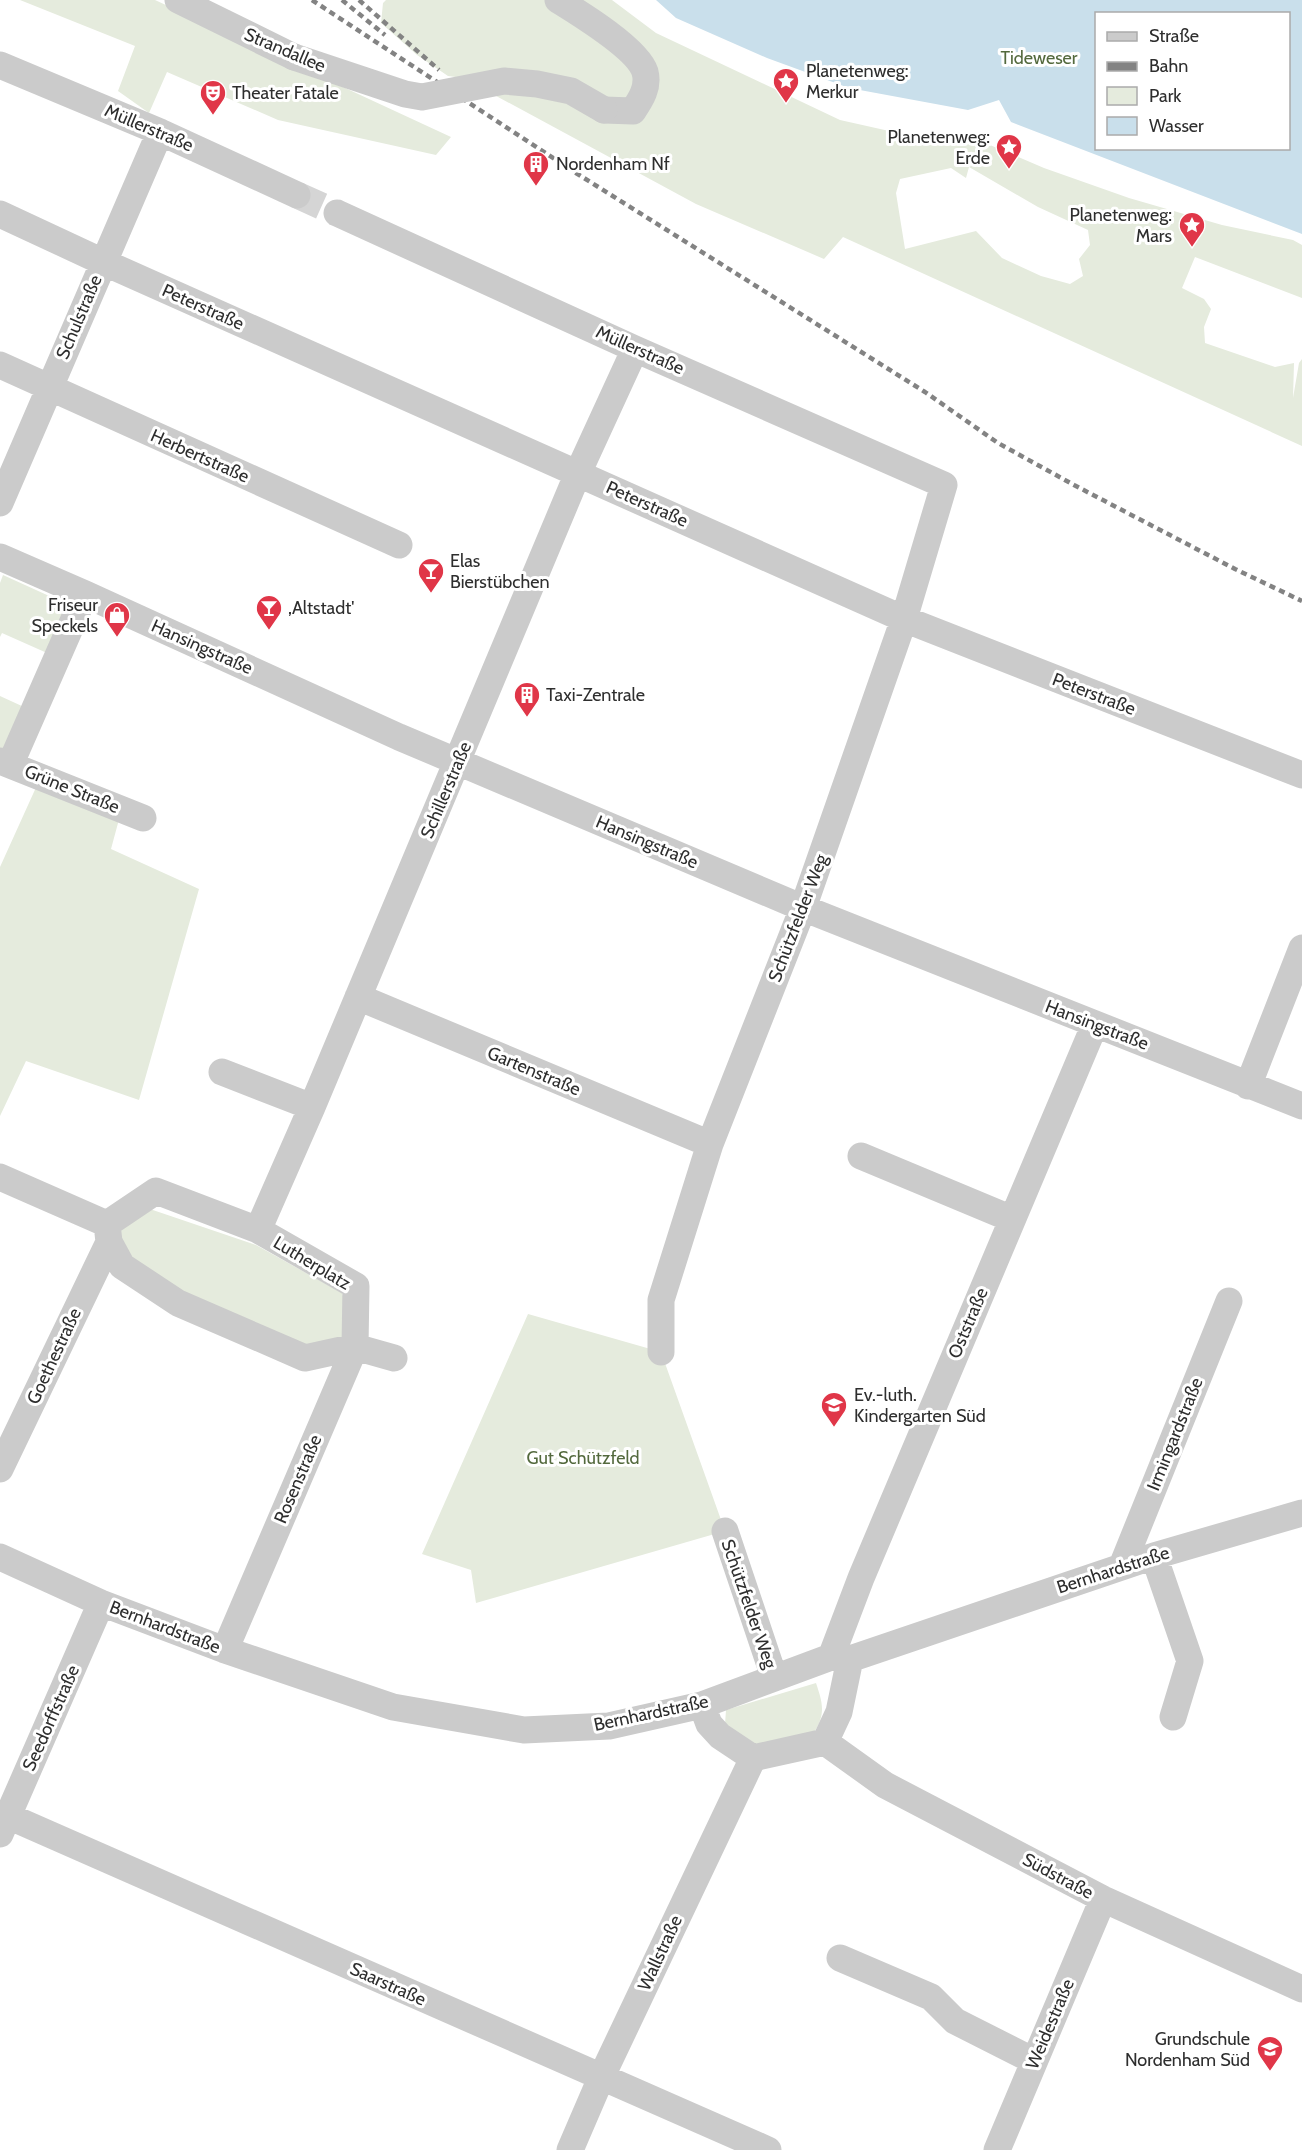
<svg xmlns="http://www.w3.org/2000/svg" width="1302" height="2150" viewBox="0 0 1302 2150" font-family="Cabin,sans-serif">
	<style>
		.green { fill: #e5ebdd; fill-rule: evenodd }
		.water { fill: #c9dfeb; fill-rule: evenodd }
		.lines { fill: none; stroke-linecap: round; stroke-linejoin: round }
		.minor-tunnel { stroke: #d5d5d5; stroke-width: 27; stroke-dasharray: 27 14; stroke-linecap: butt }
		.minor { stroke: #cbcbcb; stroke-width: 27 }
		.rail { stroke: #838383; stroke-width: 4.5; stroke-dasharray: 6 4.5; stroke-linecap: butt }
		.minor-bridge { stroke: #cbcbcb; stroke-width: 27 }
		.labels { text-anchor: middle; stroke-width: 6; stroke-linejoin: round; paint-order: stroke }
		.street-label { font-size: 18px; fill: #2e2e2e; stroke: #fff }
		.park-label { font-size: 18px; fill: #53693d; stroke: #fff }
		.poi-label { font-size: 18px; fill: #2e2e2e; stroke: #fff; text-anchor: start }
	</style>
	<rect width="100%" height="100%" fill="#fff"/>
	<path class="green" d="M20,0H155L451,137L436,155L278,120L167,72L149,113L118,91L135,46Z
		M386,0H612L656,33L840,120L916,137L990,145L1044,168L1129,198L1222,225L1293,240L1302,245V298L1195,257L1182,288L1204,299L1211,309L1204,327L1205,343L1275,367L1294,363L1293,398L1299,363L1302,359V446L843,237L824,259L696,204L463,78L448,76L417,55L381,23L383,3ZM969,167L1038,207L1088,230L1090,245L1079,259L1083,276L1070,284L1041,276L1002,258L976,231L905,249L896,193L900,179L951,168L966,178Z
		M3,575L69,605L47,653L2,633L0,637V583Z
		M0,696L24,707L4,753L0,752Z
		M38,783L121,812L111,849L199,889L139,1100L26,1061L0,1116V867Z
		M144,1207L256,1245L342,1293L351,1319L344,1346L303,1354L179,1301L115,1246L111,1227Z
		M528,1314L661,1352L725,1531L476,1603L471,1570L422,1554Z
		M816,1683C823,1704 826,1714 813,1734L750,1746L725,1724L726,1710Z"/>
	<path class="water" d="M656,0H1302V234L1011,122L999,100L968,110L849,88L767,58L676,18ZM1096,14H1288V148H1096Z"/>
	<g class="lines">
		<path class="minor-tunnel" d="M297,195L337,213"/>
		<path class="minor" d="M178,0L294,57
			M558,0C579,13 638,49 645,72C649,87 641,99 633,111L604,110
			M0,65L160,132L297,195
			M337,213L635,349L944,485L904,619L803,908L710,1144L661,1300V1352
			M0,214L103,262L904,619L1302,775
			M0,365L399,545
			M0,503L160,132
			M0,557L85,594L399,737L803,908L1302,1106
			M0,761L143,818
			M10,765L85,594
			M358,997L710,1144
			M222,1072L312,1107
			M1248,1086L1302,948
			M861,1156L1012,1219
			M0,1177L107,1224
			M156,1191L258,1230L356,1286L355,1347L305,1358L178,1303L122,1266L109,1242L107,1224Z
			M258,1230L312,1107L578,473L635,349
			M0,1469L109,1242
			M725,1531L774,1677
			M1154,1556L1190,1661L1173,1717
			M0,1557L101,1603L225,1650L393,1707L524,1730L609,1726L702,1705L831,1657L850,1659L1154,1556L1302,1513
			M1122,1566L1229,1301
			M225,1650L355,1347L394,1358
			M831,1657L861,1578L1095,1024
			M702,1705L709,1724L720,1736L753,1758L825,1742L839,1712L850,1659
			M825,1742L885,1785L1103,1899L1302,1989
			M8,1816L768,2150
			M0,1834L101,1603
			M840,1958L931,1997L955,2021L1034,2061
			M570,2150L601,2078L753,1758
			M997,2150L1103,1899"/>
		<path class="rail" d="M312,0L576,173L925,392L998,443L1074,485L1235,569L1302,601
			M342,0L385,35
			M359,0L439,70"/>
		<path class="minor-bridge" d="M294,57L405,94L422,97L504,81L537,84L571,91L604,110"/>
	</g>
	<defs>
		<g id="sight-pin" transform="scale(1.35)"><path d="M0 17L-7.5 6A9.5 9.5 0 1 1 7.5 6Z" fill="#e03648" stroke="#fff"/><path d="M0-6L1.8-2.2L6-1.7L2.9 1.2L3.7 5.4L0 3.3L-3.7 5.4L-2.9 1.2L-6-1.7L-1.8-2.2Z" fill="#fff"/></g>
		<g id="theatre-pin" transform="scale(1.35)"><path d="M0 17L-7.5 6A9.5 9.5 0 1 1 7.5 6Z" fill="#e03648" stroke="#fff"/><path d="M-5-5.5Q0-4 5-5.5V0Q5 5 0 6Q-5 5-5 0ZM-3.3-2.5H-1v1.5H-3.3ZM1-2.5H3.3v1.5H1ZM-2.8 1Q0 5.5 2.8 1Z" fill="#fff"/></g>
		<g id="building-pin" transform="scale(1.35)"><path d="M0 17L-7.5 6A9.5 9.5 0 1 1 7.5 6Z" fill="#e03648" stroke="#fff"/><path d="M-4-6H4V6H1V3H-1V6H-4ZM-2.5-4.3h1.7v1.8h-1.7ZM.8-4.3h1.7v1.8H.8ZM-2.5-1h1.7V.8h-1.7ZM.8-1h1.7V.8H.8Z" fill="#fff"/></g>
		<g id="bar-pin" transform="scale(1.35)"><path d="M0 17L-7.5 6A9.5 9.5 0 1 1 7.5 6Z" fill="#e03648" stroke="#fff"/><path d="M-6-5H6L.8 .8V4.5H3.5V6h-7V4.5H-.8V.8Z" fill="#fff"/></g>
		<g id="shop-pin" transform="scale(1.35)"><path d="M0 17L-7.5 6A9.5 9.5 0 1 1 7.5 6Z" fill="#e03648" stroke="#fff"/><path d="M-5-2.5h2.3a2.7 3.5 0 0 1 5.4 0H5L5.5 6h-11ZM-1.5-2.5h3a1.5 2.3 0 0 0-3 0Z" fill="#fff"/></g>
		<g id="school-pin" transform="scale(1.35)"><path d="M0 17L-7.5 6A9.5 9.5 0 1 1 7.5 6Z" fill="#e03648" stroke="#fff"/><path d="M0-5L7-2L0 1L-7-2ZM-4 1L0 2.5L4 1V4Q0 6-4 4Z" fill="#fff"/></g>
	</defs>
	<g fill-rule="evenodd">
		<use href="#sight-pin" x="786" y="81"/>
		<use href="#theatre-pin" x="213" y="93"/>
		<use href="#sight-pin" x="1009" y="147"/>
		<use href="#building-pin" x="536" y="164"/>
		<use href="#sight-pin" x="1192" y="225"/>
		<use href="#bar-pin" x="431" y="571"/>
		<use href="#bar-pin" x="269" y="608"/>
		<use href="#shop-pin" x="117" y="615"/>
		<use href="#building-pin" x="527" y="695"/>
		<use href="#school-pin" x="834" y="1405"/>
		<use href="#school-pin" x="1270" y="2049"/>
	</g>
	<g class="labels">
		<g class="street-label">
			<text transform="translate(285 50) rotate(23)" y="6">Strandallee</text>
			<text transform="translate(149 128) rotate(23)" y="6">Müllerstraße</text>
			<text transform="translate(203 307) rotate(24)" y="6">Peterstraße</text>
			<text transform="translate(79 317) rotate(-67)" y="6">Schulstraße</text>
			<text transform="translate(640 350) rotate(24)" y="6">Müllerstraße</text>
			<text transform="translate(200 456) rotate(24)" y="6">Herbertstraße</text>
			<text transform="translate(647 504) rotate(24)" y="6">Peterstraße</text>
			<text transform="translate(202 647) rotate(24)" y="6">Hansingstraße</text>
			<text transform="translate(1094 694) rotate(21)" y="6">Peterstraße</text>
			<text transform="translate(72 789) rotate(22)" y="6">Grüne Straße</text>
			<text transform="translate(446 790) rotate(-67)" y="6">Schillerstraße</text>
			<text transform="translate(647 842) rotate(23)" y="6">Hansingstraße</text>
			<text transform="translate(798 918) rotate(-69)" y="6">Schützfelder Weg</text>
			<text transform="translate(1097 1025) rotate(21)" y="6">Hansingstraße</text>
			<text transform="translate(534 1071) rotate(23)" y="6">Gartenstraße</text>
			<text transform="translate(312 1263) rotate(31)" y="6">Lutherplatz</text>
			<text transform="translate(968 1323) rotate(-67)" y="6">Oststraße</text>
			<text transform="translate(54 1356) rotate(-65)" y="6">Goethestraße</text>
			<text transform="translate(1175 1434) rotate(-68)" y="6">Irmingardstraße</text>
			<text transform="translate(298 1479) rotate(-67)" y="6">Rosenstraße</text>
			<text transform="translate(1113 1570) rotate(-18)" y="6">Bernhardstraße</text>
			<text transform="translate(749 1604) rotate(71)" y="6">Schützfelder Weg</text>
			<text transform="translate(165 1627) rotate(21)" y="6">Bernhardstraße</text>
			<text transform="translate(651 1713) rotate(-12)" y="6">Bernhardstraße</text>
			<text transform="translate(51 1718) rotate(-66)" y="6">Seedorffstraße</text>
			<text transform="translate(1058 1876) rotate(28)" y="6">Südstraße</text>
			<text transform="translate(660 1953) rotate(-65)" y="6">Wallstraße</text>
			<text transform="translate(388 1984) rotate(24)" y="6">Saarstraße</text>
			<text transform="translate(1050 2024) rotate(-67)" y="6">Weidestraße</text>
		</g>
		<g class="park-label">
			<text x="1039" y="64">Tideweser</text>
			<text x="583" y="1464">Gut Schützfeld</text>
		</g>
		<g class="poi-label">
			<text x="806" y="77">Planetenweg:<tspan x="806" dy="21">Merkur</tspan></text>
			<text x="232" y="99">Theater Fatale</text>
			<text x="990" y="143" text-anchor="end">Planetenweg:<tspan x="990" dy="21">Erde</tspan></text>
			<text x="556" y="170">Nordenham Nf</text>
			<text x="1172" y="221" text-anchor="end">Planetenweg:<tspan x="1172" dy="21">Mars</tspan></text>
			<text x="450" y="567">Elas<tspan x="450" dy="21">Bierstübchen</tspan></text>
			<text x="98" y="611" text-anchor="end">Friseur<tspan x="98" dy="21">Speckels</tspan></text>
			<text x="288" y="614">,Altstadt'</text>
			<text x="546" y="701">Taxi-Zentrale</text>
			<text x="854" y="1401">Ev.-luth.<tspan x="854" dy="21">Kindergarten Süd</tspan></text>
			<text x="1250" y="2045" text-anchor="end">Grundschule<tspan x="1250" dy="21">Nordenham Süd</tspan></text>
		</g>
	</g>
	<rect x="1095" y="12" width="195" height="138" fill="#ffffff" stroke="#ababab" stroke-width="1.5"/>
	<rect x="1107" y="32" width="30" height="9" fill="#cbcbcb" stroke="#ababab" stroke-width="1.5"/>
	<text x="1149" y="42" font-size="18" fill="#2e2e2e">Straße</text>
	<rect x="1107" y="62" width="30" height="9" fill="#838383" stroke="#ababab" stroke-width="1.5"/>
	<text x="1149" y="72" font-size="18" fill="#2e2e2e">Bahn</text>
	<rect x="1107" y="87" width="30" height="18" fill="#e5ebdd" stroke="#ababab" stroke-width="1.5"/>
	<text x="1149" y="102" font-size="18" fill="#2e2e2e">Park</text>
	<rect x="1107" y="117" width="30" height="18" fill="#c9dfeb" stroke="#ababab" stroke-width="1.5"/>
	<text x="1149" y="132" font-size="18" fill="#2e2e2e">Wasser</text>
</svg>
